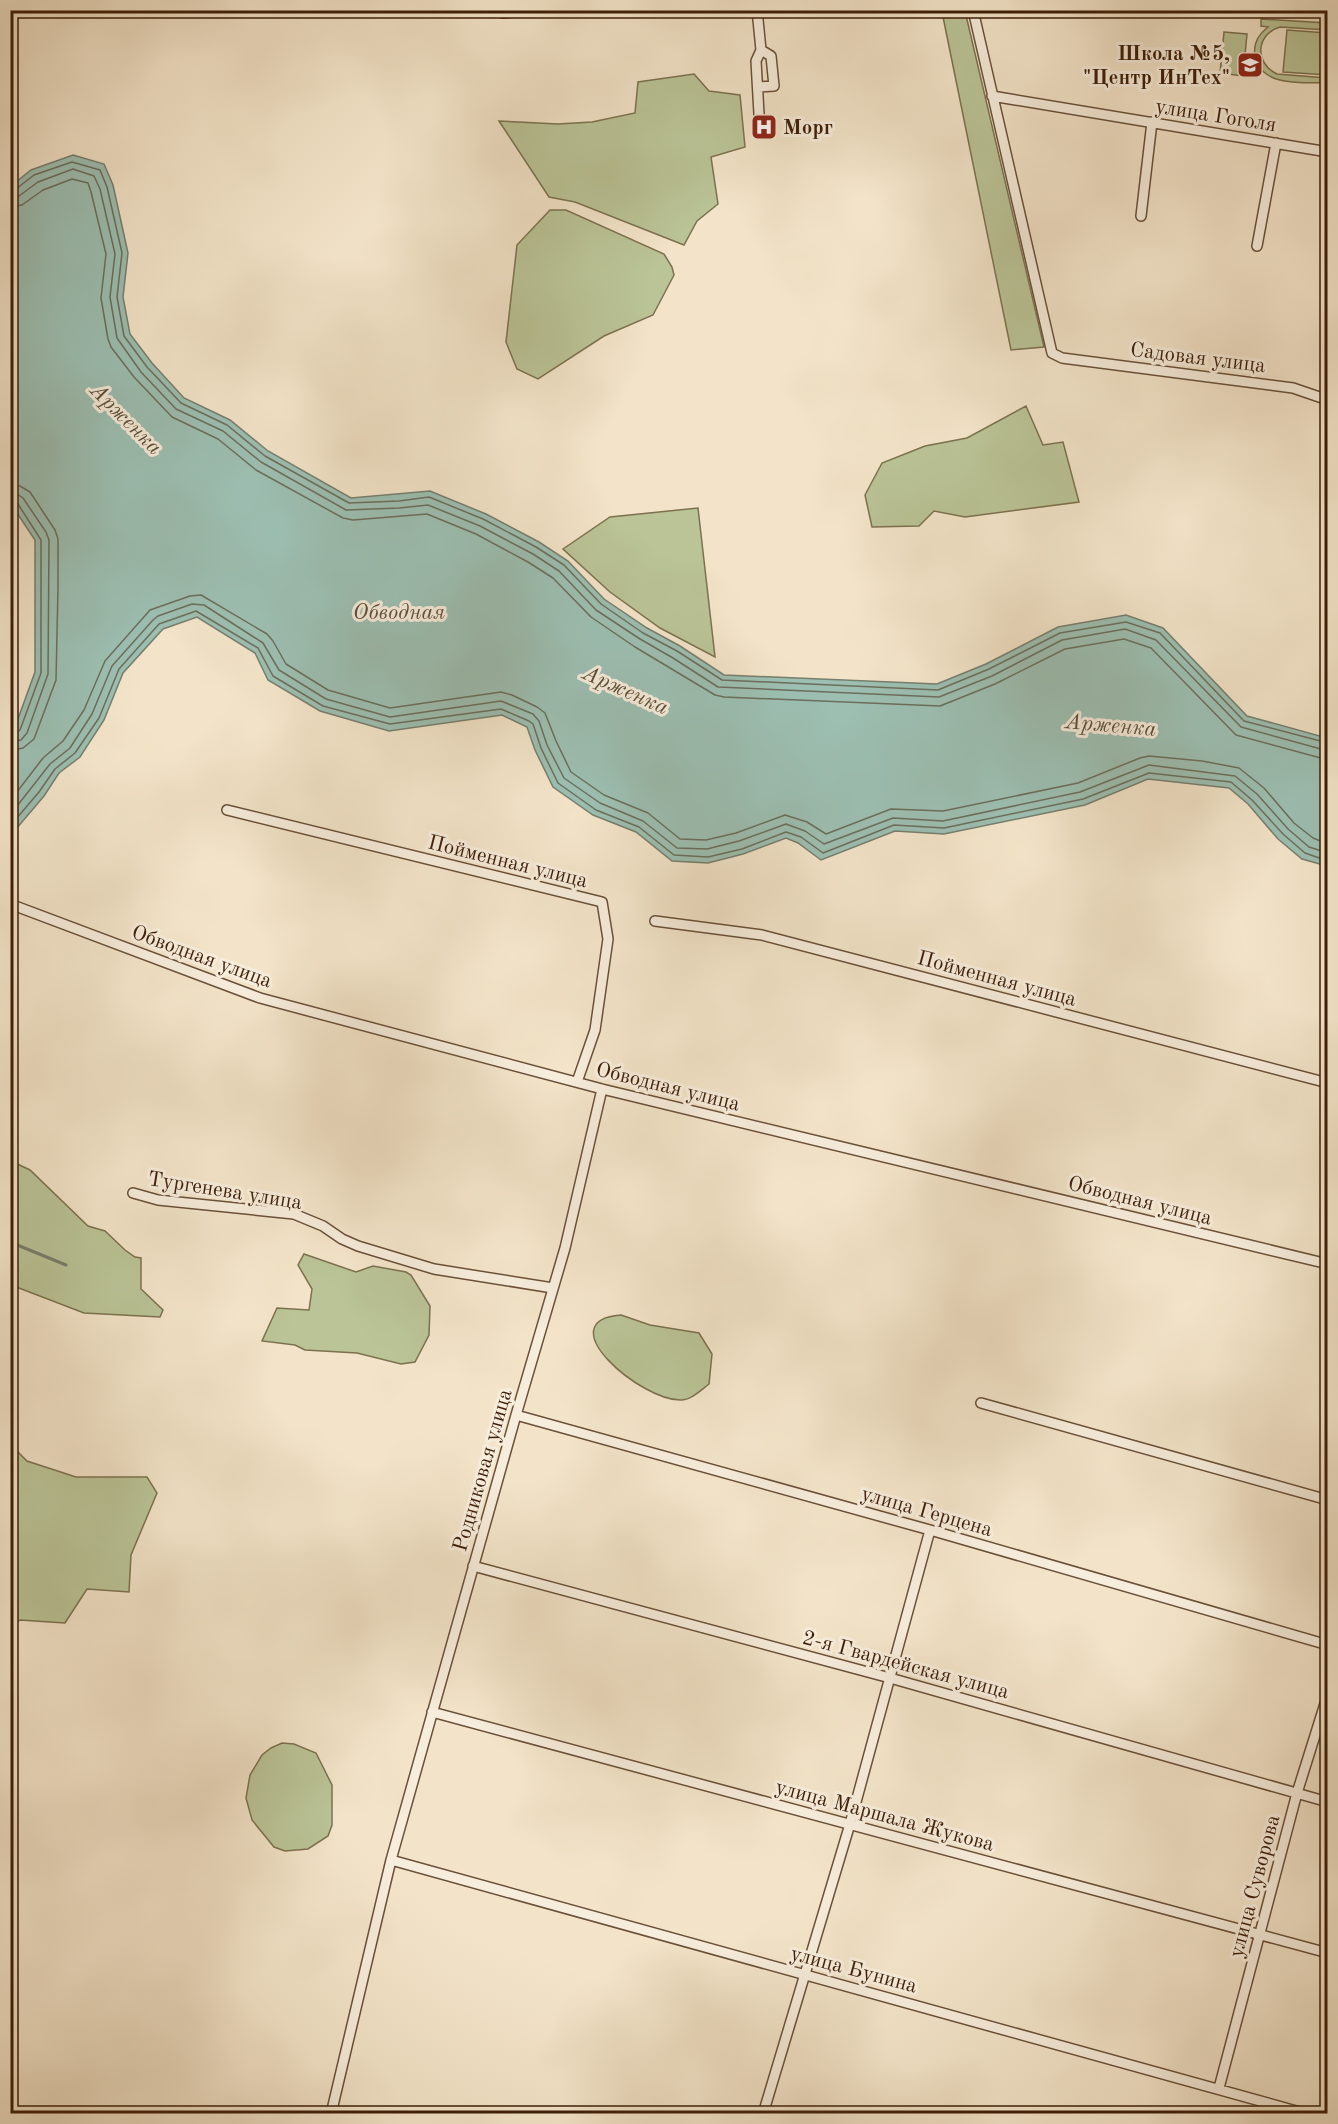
<svg xmlns="http://www.w3.org/2000/svg" width="1338" height="2124" viewBox="0 0 1338 2124" font-family="'Old Standard TT',serif">
	<style>
		.green { fill: #bac497; stroke: #7c714f; stroke-width: 1.5 }
		.water { fill: #9cbfb2; stroke: #767f6e; stroke-width: 1.5 }
		.lines { fill: none; stroke-linecap: round; stroke-linejoin: round }
		.shore { stroke: #6c6e5c; stroke-width: 1.5 }
		.stream { stroke: #767f6e; stroke-width: 3 }
		.street-casing { stroke: #6a5038; stroke-width: 12 }
		.street { stroke: #f7eddc; stroke-width: 9 }
		.labels { text-anchor: middle; stroke-width: 6; stroke-linejoin: round; paint-order: stroke }
		.poi-label { font-size: 21px; font-weight: bold; fill: #3d1e07; stroke: #f7eddc; text-anchor: end }
		.street-label { font-size: 21px; fill: #3d1e07; stroke: #f7eddc }
		.water-label { font-size: 22px; font-style: italic; fill: #5a4e3a; stroke: #f7eddc }
	</style>
	<rect width="100%" height="100%" fill="#f3e4c9"/>
	<filter id="stains"><feTurbulence type="fractalNoise" baseFrequency=".00333" numOctaves="4"/><feColorMatrix values="0 0 0 0 .2 0 0 0 0 .09 0 0 0 0 .02 0 0 0 .5 -.17"/></filter>
	<radialGradient id="worn" r=".72"><stop offset=".6" stop-color="#630" stop-opacity="0"/><stop offset="1" stop-color="#630" stop-opacity=".3"/></radialGradient>
	<path class="green" d="M946,11H965L1044,347L1011,350L942,12Z
		M1261,19L1327,23V30L1280,27C1256,34 1254,63 1277,74L1327,78V83C1304,82 1260,88 1255,55C1253,44 1259,34 1268,27L1261,26Z
		M1287,30L1327,33V75L1283,72Z
		M1224,32L1247,34L1243,76L1220,73Z
		M694,74L709,91L740,95L745,147L711,157L718,204L697,221L684,245L575,202L549,197L499,121L558,124L592,122L635,113L638,82Z
		M550,210H566L664,254L672,267L674,275L653,315L604,336L538,379L517,369L506,342L517,245Z
		M1026,406L1043,445L1063,442L1079,502L965,517L934,511L919,526L872,527L865,495L882,463L925,446L967,438Z
		M698,508L715,657L660,628L610,592L563,549L610,517Z
		M11,1161L30,1170L88,1226L105,1231L125,1250L135,1257L141,1258V1289L163,1310L160,1317L84,1313L11,1285Z
		M304,1254L356,1272L373,1266L406,1272L411,1275L430,1306L429,1335L415,1362L401,1364L357,1353L305,1350L295,1345L262,1341L277,1308L309,1310L312,1289L298,1265Z
		M621,1315L650,1325L699,1333L712,1354L709,1384C701,1390 691,1400 681,1400C641,1401 547,1321 621,1315Z
		M10,1444L27,1461L76,1477H147L157,1493L131,1555L129,1592L87,1589L65,1623L20,1620L11,1626Z
		M282,1743L294,1744L316,1753L332,1785V1825L328,1836L308,1849L285,1851L274,1847L252,1820L246,1798L250,1775L262,1755L271,1748Z"/>
	<path class="water" d="M73,155L104,164L113,185L128,253L123,297L130,334L152,363L184,398L230,420L268,451L351,498L430,491L486,514L539,542L568,561L604,599L647,628L680,646L724,675L937,684L986,664L1058,627L1126,615L1163,628L1247,716L1327,738V866L1302,859L1278,839L1248,804L1229,788L1148,779L1085,805L944,834L895,831L821,860L798,843L786,838L743,854L708,863L672,861L636,832L593,815L553,787L535,750L527,727L502,715L389,731L320,711L268,680L255,653L197,617L163,629L123,673L104,720L80,757L59,773L44,796L11,835V730L15,727L35,672V540L11,504V186L31,170Z"/>
	<g class="lines">
		<path class="shore" d="M10,190L16,189L34,175L72,162L100,170L107,187L122,253L117,297L124,336L147,367L181,403L227,425L265,456L349,503L399,501L429,497L483,519L536,547L564,565L601,604L643,633L677,651L722,680L938,690L989,669L1060,633L1126,622L1160,633L1244,721L1328,743
			M10,198L19,196L38,182L73,169L94,176L100,189L115,254L110,297L117,338L141,372L176,409L223,431L261,462L346,510L399,508L428,505L480,526L533,554L559,571L596,610L640,639L673,658L718,687L939,697L992,676L1062,640L1125,629L1156,640L1241,727L1328,751
			M10,207L22,205L43,190L72,179L88,183L91,192L106,254L101,298L108,339L111,347L134,377L172,417L218,439L256,470L343,518L353,520L427,514L476,534L528,562L553,578L591,617L635,647L715,695L724,697L940,706L995,684L1065,649L1124,639L1151,648L1236,735L1328,760
			M10,485L20,486L30,492L55,530L58,539V588L56,680L34,739L23,748L10,751
			M10,494H17L23,498L46,532L49,540L48,674L27,733L21,740L10,742
			M10,501L18,504L41,540V673L20,730L15,734H10
			M10,801L43,758L63,741L84,710L105,661L150,610L190,596L201,595L267,634L273,641L286,664L328,690L390,708L501,692L512,695L537,707L545,713L556,741L571,772L604,795L648,813L680,839L706,840L736,833L785,815L807,822L826,834L891,809L943,811L1078,783L1140,758L1149,756L1202,761L1239,768L1264,788L1294,823L1313,838L1328,844
			M10,815L50,764L70,748L92,714L112,666L153,620L158,616L192,604L204,605L263,643L279,670L326,699L390,717L501,701L533,714L539,721L547,745L564,778L600,803L643,821L677,848L707,849L739,841L786,824L805,831L824,844L893,818L943,821L1080,792L1149,765L1235,776L1257,794L1288,829L1309,847L1328,853
			M10,826L39,792L55,769L75,753L99,718L119,669L159,624L196,611L258,648L273,676L323,706L390,724L501,709L529,721L533,724L541,748L558,783L596,810L639,827L674,855L708,857L742,849L786,832L801,837L823,853L894,825L944,828L1083,799L1149,773L1231,782L1252,800L1283,834L1305,853L1328,861"/>
		<path class="stream" d="M10,1242L66,1265"/>
		<g class="street-casing">
			<path id="street" d="M502,10L503,13L536,10
				M757,10L761,50L756,61L759,114
				M973,10L1052,353L1062,358L1293,388L1328,400
				M758,87L774,86L771,56L761,50
				M992,96L1328,152
				M1141,216L1152,122
				M1257,246L1276,143
				M227,810L602,902L608,939L595,1030L577,1082
				M10,904L260,998L602,1089L1328,1264
				M655,921L762,935L1328,1083
				M133,1193L158,1200L294,1214L323,1226L342,1239L358,1246L434,1269L553,1288
				M981,1403L1328,1500
				M516,1415L930,1530L1328,1645
				M473,1566L890,1678L1328,1802
				M432,1712L1328,1953
				M391,1860L1307,2114
				M1219,2088L1297,1793L1328,1694
				M331,2114L391,1860L516,1415L565,1248L602,1089
				M763,2114L850,1824L930,1530"/>
		</g>
		<use href="#street" class="street"/>
	</g>
	<defs>
		<g id="school-square" transform="scale(1.35)"><rect x="-9" y="-9" width="18" height="18" rx="4" fill="#8f2418" stroke="#f7eddc"/><path d="M0-5L7-2L0 1L-7-2ZM-4 1L0 2.5L4 1V4Q0 6-4 4Z" fill="#fff"/></g>
		<g id="hospital-square" transform="scale(1.35)"><rect x="-9" y="-9" width="18" height="18" rx="4" fill="#8f2418" stroke="#f7eddc"/><path d="M-5-5h3v3.5h4V-5h3V5h-3V1.5h-4V5h-3Z" fill="#fff"/></g>
	</defs>
	<g fill-rule="evenodd">
		<use href="#school-square" x="1250" y="65"/>
		<use href="#hospital-square" x="764" y="127"/>
	</g>
	<g class="labels">
		<g class="poi-label">
			<text x="1230" y="60">Школа №5,<tspan x="1230" dy="24">"Центр ИнТех"</tspan></text>
			<text x="783" y="134" text-anchor="start">Морг</text>
		</g>
		<g class="street-label">
			<text transform="translate(1216 115) rotate(9)" y="7">улица Гоголя</text>
			<text transform="translate(1198 357) rotate(7)" y="7">Садовая улица</text>
			<text transform="translate(508 861) rotate(14)" y="7">Пойменная улица</text>
			<text transform="translate(202 956) rotate(20)" y="7">Обводная улица</text>
			<text transform="translate(997 978) rotate(15)" y="7">Пойменная улица</text>
			<text transform="translate(668 1086) rotate(14)" y="7">Обводная улица</text>
			<text transform="translate(225 1190) rotate(9)" y="7">Тургенева улица</text>
			<text transform="translate(1140 1200) rotate(14)" y="7">Обводная улица</text>
			<text transform="translate(482 1470) rotate(-74)" y="7">Родниковая улица</text>
			<text transform="translate(927 1511) rotate(16)" y="7">улица Герцена</text>
			<text transform="translate(906 1664) rotate(15)" y="7">2-я Гвардейская улица</text>
			<text transform="translate(885 1815) rotate(15)" y="7">улица Маршала Жукова</text>
			<text transform="translate(1254 1886) rotate(-75)" y="7">улица Суворова</text>
			<text transform="translate(854 1969) rotate(15)" y="7">улица Бунина</text>
		</g>
		<g class="water-label">
			<text transform="translate(127 418) rotate(45)" y="8">Арженка</text>
			<text x="399" y="619">Обводная</text>
			<text transform="translate(626 689) rotate(24)" y="8">Арженка</text>
			<text transform="translate(1111 724) rotate(5)" y="8">Арженка</text>
		</g>
	</g>
	<rect width="1338" height="2124" fill="none" stroke="#f3e4c9" stroke-width="36"/>
	<rect x="12" y="12" width="1314" height="2100" fill="none" stroke="#3d1e07" stroke-width="3"/>
	<rect x="18" y="18" width="1302" height="2088" fill="none" stroke="#3d1e07" stroke-width="1.5"/>
	<rect width="100%" height="100%" filter="url(#stains)"/>
	<rect width="100%" height="100%" fill="url(#worn)"/>
</svg>
